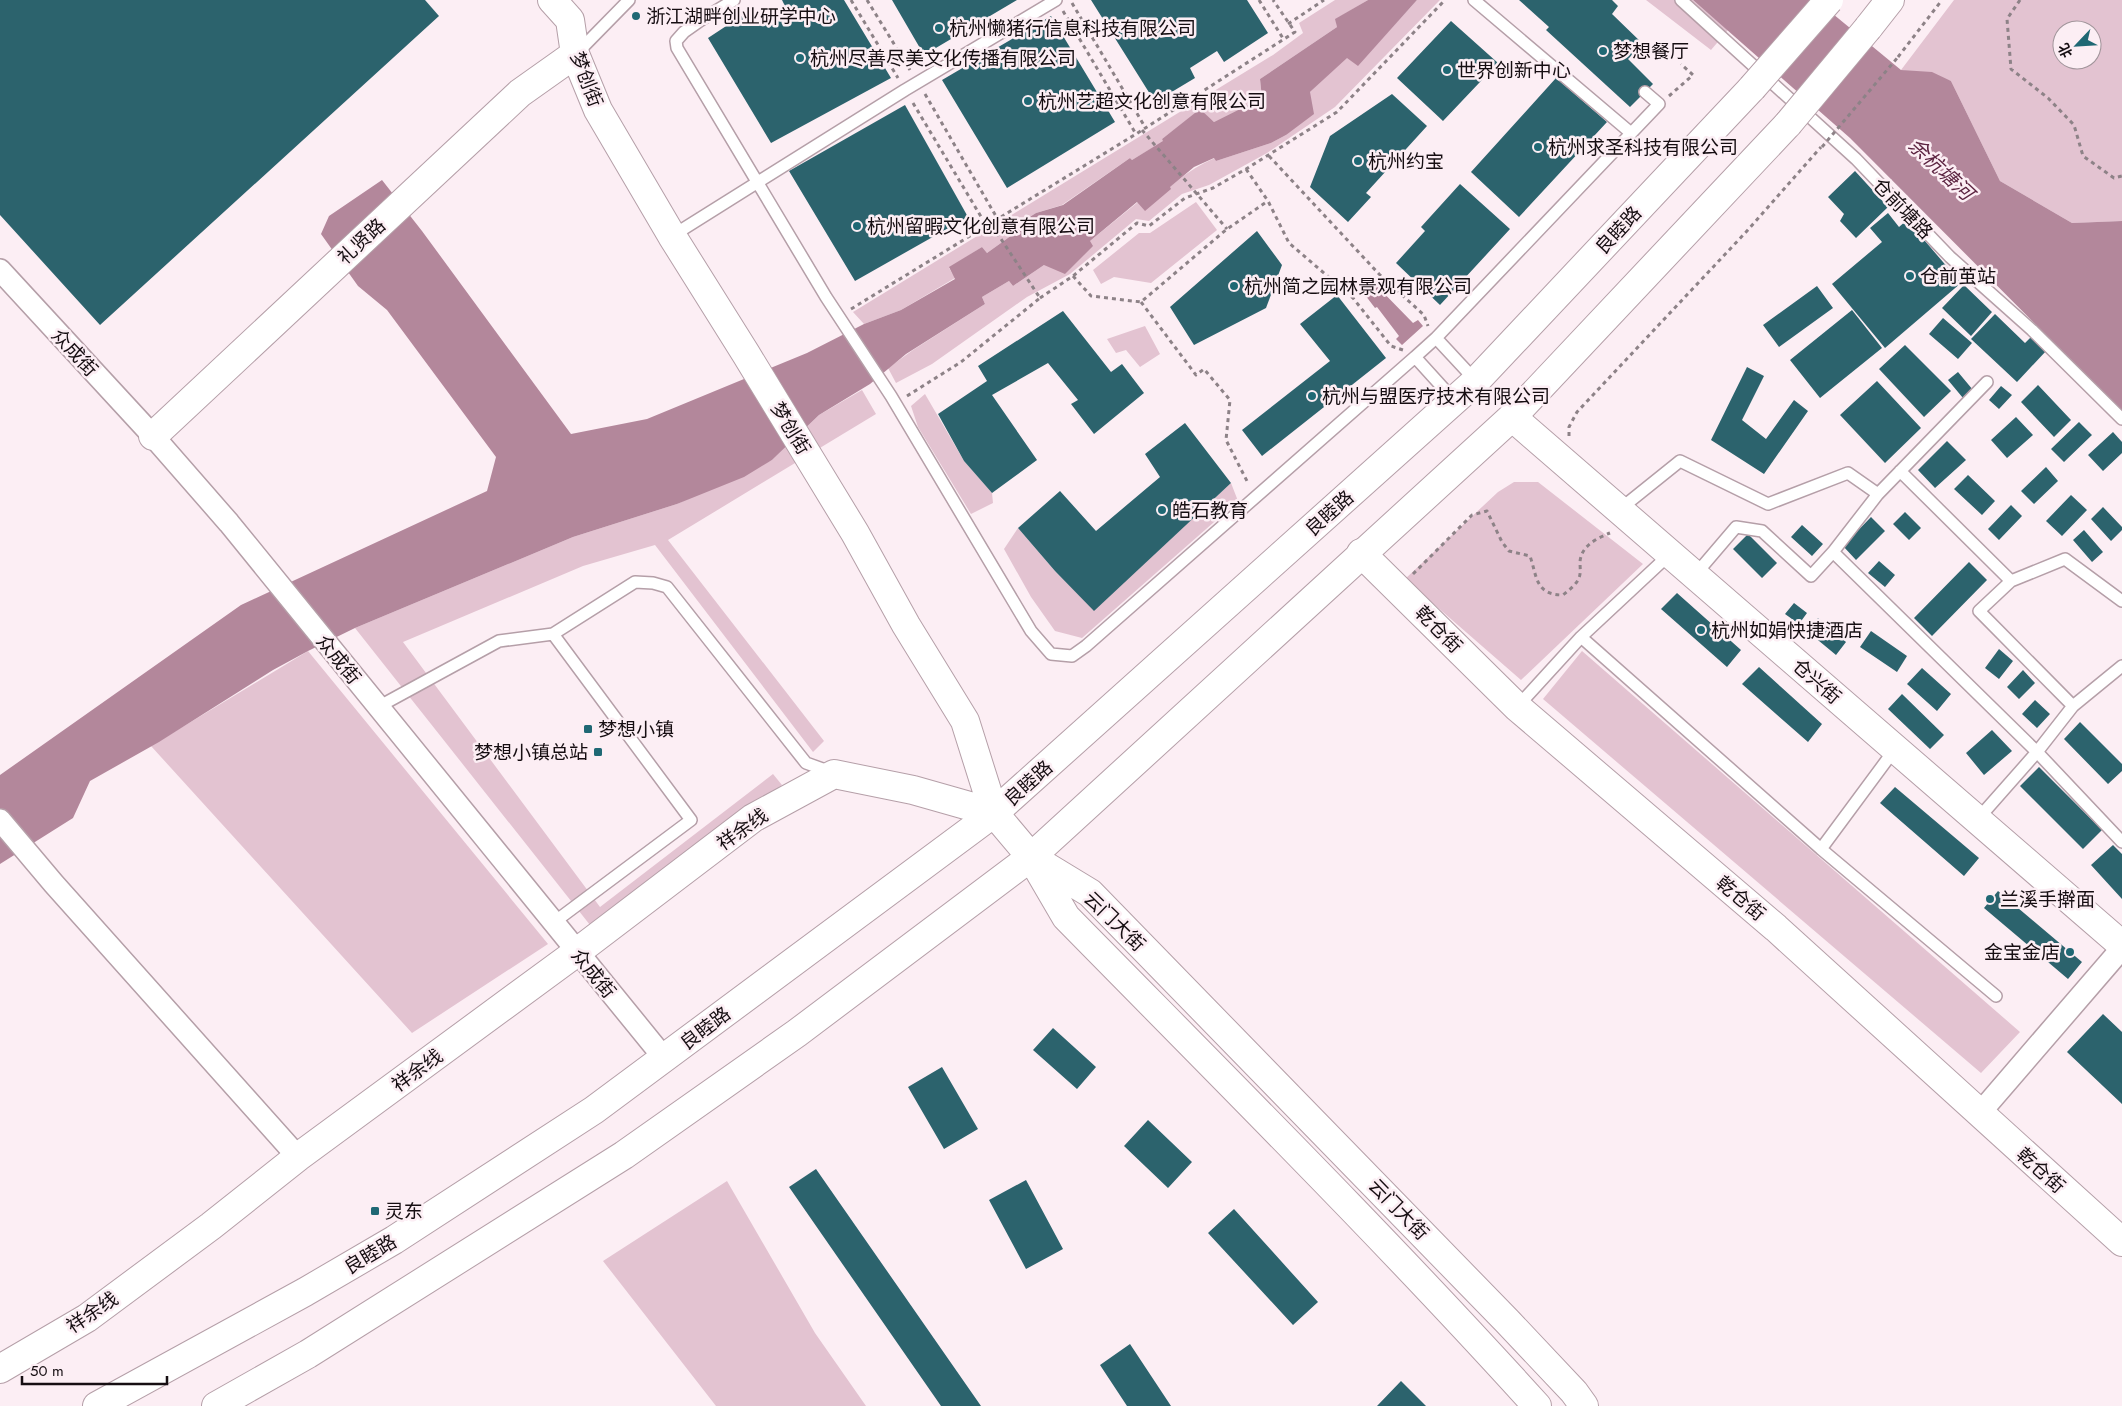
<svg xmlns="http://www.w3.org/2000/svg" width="2122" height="1406" viewBox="0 0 2122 1406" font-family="Jost,'Noto Sans SC',sans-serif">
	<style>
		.green { fill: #e3c3d1; fill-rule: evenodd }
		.water { fill: #b3879b }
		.building { fill: #2c636d }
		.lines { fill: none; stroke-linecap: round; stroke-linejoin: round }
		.lane-casing { stroke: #b59fa8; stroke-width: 14 }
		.street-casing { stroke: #b59fa8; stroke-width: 24 }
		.secondary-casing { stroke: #b59fa8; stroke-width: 30 }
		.primary-casing { stroke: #b59fa8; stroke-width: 30 }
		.path { stroke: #8d8287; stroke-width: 3; stroke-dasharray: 4 4; stroke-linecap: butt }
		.lane { stroke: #fff; stroke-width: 11 }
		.street { stroke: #fff; stroke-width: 21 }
		.secondary { stroke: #fff; stroke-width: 28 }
		.primary { stroke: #fff; stroke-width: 28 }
		.primary-bridge-casing { stroke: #b59fa8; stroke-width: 30; stroke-linecap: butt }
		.path-bridge { stroke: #8d8287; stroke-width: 3; stroke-dasharray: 4 4; stroke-linecap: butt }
		.primary-bridge { stroke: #fff; stroke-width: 28 }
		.poi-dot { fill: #1f6874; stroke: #fceef4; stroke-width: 2 }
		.labels { text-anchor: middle; stroke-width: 5; stroke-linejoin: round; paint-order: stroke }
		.poi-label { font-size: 19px; fill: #160e12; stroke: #fceef4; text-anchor: start }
		.street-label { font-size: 19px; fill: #160e12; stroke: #fceef4 }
		.water-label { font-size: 20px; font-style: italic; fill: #5d2542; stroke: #fceef4 }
	</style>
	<rect width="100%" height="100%" fill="#fceef4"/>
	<path class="green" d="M1335,0H1368L1336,19L1337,27L1260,79L1262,98L1214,122L1200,110L1162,139L1164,141L1132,160L1130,158L1062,205L1036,213L1017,225L1019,230L987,253L982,247L949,268L955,278L901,310L864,324L853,312L1273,55L1303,33L1299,23Z
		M1417,0H1440L1335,107L1267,153L1209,185L1182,194L1149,221L1136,219L1070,274L1027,297L932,364L896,383L888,368L913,350L985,304L982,297L1009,281L1013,286L1044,265L1090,241L1138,202L1145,210C1168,188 1185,171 1215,158L1216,161L1271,143L1286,135L1310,92L1347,57L1358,65Z
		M1646,0H1693L1728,30L1711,50Z
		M1954,0H2122V221L2072,223L2000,181L1951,81L1901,70ZM2062,30H2092V60H2062Z
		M1196,202L1217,230L1151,283L1114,277L1101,284L1093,270L1139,233H1150Z
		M1145,326L1160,354L1140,367L1126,350L1116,353L1107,339Z
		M862,390L876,414L668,540L824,741L813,752L655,545L583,566L403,642L600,907L773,774L782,785L590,925L355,628L573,537L677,504L772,460L819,415Z
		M925,394L964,461L992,493L993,503L971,514L918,427L911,406Z
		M1514,482H1538L1643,564L1521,680L1405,579L1498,492Z
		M1231,483L1238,501L1082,638L1055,631L1031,597L1004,549L1018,528L1055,571L1094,610Z
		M308,651L548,944L412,1033L151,746Z
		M1582,651L2020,1032L1981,1073L1543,699Z
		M727,1181L815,1333L866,1406H716L603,1261Z"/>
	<path class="water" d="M1368,0H1417L1358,66L1347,58L1310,92L1314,114L1286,135L1271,143L1216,161L1214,158L1194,167L1170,187L1171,189L1145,211L1137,202L1090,241L1093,246L1065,274L1044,265L1013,286L1009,281L982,297L985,304L906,354L870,384L819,415L772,460L744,477L677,504L573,537L355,628L308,651L273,670L159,742L90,781L73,818L0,864V775L241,605L487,491L496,457L387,310L358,286L321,234L329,216L382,180L422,231L571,434L647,419L807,353L864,324L901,310L955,279L949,267L982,247L987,253L1019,230L1017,225L1036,213L1063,205L1130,158L1132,160L1163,141L1162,139L1200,109L1214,122L1262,98L1260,79L1337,27L1335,19Z
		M1693,0H1816L1901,70L1932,72L1951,81L2000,181L2072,223L2122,221V411L1850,138Z
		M1372,281L1413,323L1418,320L1423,326L1402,345L1396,339L1399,336L1377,307L1375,308L1362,291Z"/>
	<path class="building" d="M0,0H425L439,16L100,325L0,215Z
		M782,0H844L891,78L771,143L708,38L749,11L756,23L785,6Z
		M892,0H1017L924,55Z
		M1091,0H1247L1268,33L1224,62L1217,51L1190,68L1195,78L1155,102Z
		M1519,0H1612L1618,6L1612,14L1643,44L1628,59L1653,84L1630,107L1546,30L1549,27Z
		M1051,16L1115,122L1007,188L942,80Z
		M1451,21L1498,63L1443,121L1397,78Z
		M1556,78L1607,122L1519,217L1471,172Z
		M1392,94L1427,126L1366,193L1371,197L1348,222L1310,187L1330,136Z
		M905,105L968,217L855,281L789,171Z
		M1855,171L1888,207L1856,238L1840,221L1844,214L1828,197Z
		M1460,184L1510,229L1440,305L1396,263L1425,231L1421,227Z
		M1888,213L1899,227L1907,220L1961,283L1885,348L1832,284L1882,242L1870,228Z
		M1257,231L1282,265L1266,308L1194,345L1170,307Z
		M1964,285L1992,312L1971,336L1942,308Z
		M1817,286L1833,308L1779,347L1763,325Z
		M1337,295L1386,358L1262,456L1242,430L1330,361L1300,324Z
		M1852,310L1882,348L1820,398L1790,360Z
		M1063,311L1111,372L1122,364L1144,393L1094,434L1071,404L1078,400L1048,363L992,395L1037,460L992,493L964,461L938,414L987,381L978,366Z
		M1995,314L2025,343L2032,336L2047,350L2017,382L1971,339Z
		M1943,318L1972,343L1958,359L1929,334Z
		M1905,345L1951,391L1924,417L1879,369Z
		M1747,367L1764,376L1742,420L1766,439L1794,400L1808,411L1764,474L1711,440Z
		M1958,372L1973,390L1963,398L1948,380Z
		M1877,381L1921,428L1885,463L1840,415Z
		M2038,385L2071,420L2054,437L2021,402Z
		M2001,386L2012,395L1999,409L1989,400Z
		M2016,417L2033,435L2007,458L1991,440Z
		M2079,422L2092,435L2064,462L2051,449Z
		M1185,423L1231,483L1094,611L1055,571L1018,528L1060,491L1096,531L1160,477L1145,454Z
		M2113,432L2122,442V453L2103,471L2088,455Z
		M1947,441L1966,460L1935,488L1918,470Z
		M2046,467L2058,481L2034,504L2021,491Z
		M1968,475L1995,501L1982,515L1954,489Z
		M2071,495L2087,510L2062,536L2046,521Z
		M2011,505L2022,516L1999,540L1988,529Z
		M2103,507L2122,527V530L2111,541L2091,519Z
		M1905,512L1921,528L1909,540L1893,524Z
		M1871,517L1885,531L1856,560L1843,546Z
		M1802,525L1823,544L1812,556L1791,537Z
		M2084,530L2103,552L2092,562L2073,540Z
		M1748,534L1777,563L1762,578L1733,549Z
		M1879,561L1895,575L1885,587L1868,573Z
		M1969,562L1987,580L1932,636L1914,618Z
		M1677,593L1741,650L1727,667L1661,609Z
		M1794,603L1807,613L1799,624L1785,614Z
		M1818,618L1846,642L1836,655L1807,631Z
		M1871,631L1907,656L1897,672L1860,647Z
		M1999,649L2013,661L1999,679L1985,668Z
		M1759,667L1822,724L1808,742L1742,684Z
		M1922,668L1951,694L1937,711L1907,684Z
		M2023,670L2035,683L2019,699L2007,687Z
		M1902,694L1944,735L1930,749L1888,709Z
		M2035,700L2050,714L2037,728L2022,714Z
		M2080,722L2122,764V771L2108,784L2064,739Z
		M1992,730L2012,751L1984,775L1966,753Z
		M2039,767L2102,830L2083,849L2020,786Z
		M1895,787L1979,858L1964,876L1880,803Z
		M2113,845L2122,854V899L2091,865Z
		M1998,891L2082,962L2068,979L1984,908Z
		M2103,1014L2122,1032V1104L2067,1052Z
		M1053,1028L1096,1067L1077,1089L1033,1050Z
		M942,1067L978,1129L944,1149L908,1087Z
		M1148,1120L1192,1162L1168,1188L1124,1146Z
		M816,1169L981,1406H941L789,1187Z
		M1026,1180L1063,1249L1026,1269L989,1200Z
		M1234,1209L1318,1302L1293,1325L1208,1233Z
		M1130,1344L1171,1406H1127L1100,1365Z
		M1401,1381L1426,1406H1377Z"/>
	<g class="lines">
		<g class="lane-casing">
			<path id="lane" d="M734,0L701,20L684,32L676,41L677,48L826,297L891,396L1031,631L1051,654L1072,656L1086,646L1415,357L1454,400
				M1474,0L1631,133
				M1681,0L1856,159L1950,257L2032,330L2122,419
				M578,52L629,0
				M672,236L905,90L1056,0
				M1415,357L1436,338
				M1476,381L1436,338L1659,104L1645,92
				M1900,471L2011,581L1979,611L2073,706L2037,752L1977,820
				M1619,510L1680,461L1768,504L1848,473L1878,494L1987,382
				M1833,552L1878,494
				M1695,575L1736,527L1762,531L1811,576L1833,552L2037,752L2122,842
				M2011,581L2065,559L2122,601
				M553,634L691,820L553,923
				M1581,637L1821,849L1996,996
				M2073,706L2122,666
				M378,707L499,641L553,634L635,582L653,583L667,587L806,763L831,772
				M1517,707L1581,637L1670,554
				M1821,849L1895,749"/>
		</g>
		<g class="street-casing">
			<path id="street" d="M0,270L153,436L229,523L664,1058
				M0,820L54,884L298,1157
				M1979,1114L2122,948"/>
		</g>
		<g class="secondary-casing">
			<path id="secondary" d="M552,0L570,20L575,54L598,110L672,236L746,354L855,533L906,625L965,721L994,813L1031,857L1066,917C1224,1078 1385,1238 1537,1406
				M1512,417L2122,945
				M153,436L520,93L575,54
				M1361,553L1517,707L1776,928L2122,1242
				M1034,859L1090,893L1507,1321L1574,1392L1584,1406
				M0,1369L87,1318L211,1226L298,1157L577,952L753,818L834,774L913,790L994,813"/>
		</g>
		<g class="primary-casing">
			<path id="primary" d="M1868,28L1890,0
				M97,1406L305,1292L394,1240L594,1110L994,813L1476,381L1752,88
				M216,1406L308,1354L624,1155L797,1033L1031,857L1512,417L1788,124"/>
		</g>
		<path class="path" d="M851,0L898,78
			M867,0L910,70
			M1259,0L1284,40
			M2020,0L2007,19L2011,69L2048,98L2074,125L2083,156L2114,178L2122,176
			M1072,3L1145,127
			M1063,11L1136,134
			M1288,24L1324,0
			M1898,57L1942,0
			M925,94L997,218
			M1669,96L1693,75L1681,64
			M913,103L986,225
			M1142,130L1227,229
			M1269,156L1379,274L1424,315L1428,326
			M1246,169L1268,201L1289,243L1353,298L1391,346L1403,350
			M1073,276L1091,296L1141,302L1227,229L1268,201
			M1040,298L1073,276L1137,223L1149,226L1185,198L1213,188L1246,169L1337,112L1445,0
			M1141,302L1196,375L1204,369L1230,400L1226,440L1248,483
			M851,309L1136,134L1295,32L1273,0
			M907,396L961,362L1040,298L1001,239L988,224
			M1569,436V427L1577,412L1746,232L1821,147
			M1413,574L1472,515L1487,511L1502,542L1509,551L1530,556C1537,576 1535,595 1563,595C1569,590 1576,585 1579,578C1581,573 1580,567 1580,562C1581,546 1597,538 1610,533"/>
		<use href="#lane" class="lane"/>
		<use href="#street" class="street"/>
		<use href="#secondary" class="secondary"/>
		<use href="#primary" class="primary"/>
		<g class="primary-bridge-casing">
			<path id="primary-bridge" d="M1752,88L1829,0
				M1788,124L1868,28"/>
		</g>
		<path class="path-bridge" d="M1822,147L1898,57"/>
		<use href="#primary-bridge" class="primary-bridge"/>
	</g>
	<g class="poi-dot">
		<circle cx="636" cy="16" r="5"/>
		<circle cx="939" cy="28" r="5"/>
		<circle cx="1603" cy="51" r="5"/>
		<circle cx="800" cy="58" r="5"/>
		<circle cx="1447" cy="70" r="5"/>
		<circle cx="1028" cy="101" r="5"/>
		<circle cx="1538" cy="147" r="5"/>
		<circle cx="1358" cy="161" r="5"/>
		<circle cx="857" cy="226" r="5"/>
		<circle cx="1910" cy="276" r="5"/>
		<circle cx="1234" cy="286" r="5"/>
		<circle cx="1312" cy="396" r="5"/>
		<circle cx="1162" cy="510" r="5"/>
		<circle cx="1701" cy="630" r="5"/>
		<rect x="583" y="724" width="10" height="10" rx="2.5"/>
		<rect x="593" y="747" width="10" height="10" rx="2.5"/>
		<circle cx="1990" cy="899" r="5"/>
		<circle cx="2070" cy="952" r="5"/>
		<rect x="370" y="1206" width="10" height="10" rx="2.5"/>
	</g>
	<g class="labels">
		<g class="poi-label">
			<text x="646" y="23">浙江湖畔创业研学中心</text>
			<text x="949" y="35">杭州懒猪行信息科技有限公司</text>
			<text x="1613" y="58">梦想餐厅</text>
			<text x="810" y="65">杭州尽善尽美文化传播有限公司</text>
			<text x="1457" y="77">世界创新中心</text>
			<text x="1038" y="108">杭州艺超文化创意有限公司</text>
			<text x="1548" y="154">杭州求圣科技有限公司</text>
			<text x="1368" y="168">杭州约宝</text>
			<text x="867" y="233">杭州留暇文化创意有限公司</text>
			<text x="1920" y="283">仓前茧站</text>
			<text x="1244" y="293">杭州简之园林景观有限公司</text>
			<text x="1322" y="403">杭州与盟医疗技术有限公司</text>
			<text x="1172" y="517">皓石教育</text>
			<text x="1711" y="637">杭州如娟快捷酒店</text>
			<text x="598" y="736">梦想小镇</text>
			<text x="588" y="759" text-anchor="end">梦想小镇总站</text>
			<text x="2000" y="906">兰溪手擀面</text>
			<text x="2060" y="959" text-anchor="end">金宝金店</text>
			<text x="385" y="1218">灵东</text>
		</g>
		<g class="street-label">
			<text transform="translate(587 79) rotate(69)" y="7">梦创街</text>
			<text transform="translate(1903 208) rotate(46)" y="7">仓前塘路</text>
			<text transform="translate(1618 230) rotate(-47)" y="7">良睦路</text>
			<text transform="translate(361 241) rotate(-43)" y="7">礼贤路</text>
			<text transform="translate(75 352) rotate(47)" y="7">众成街</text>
			<text transform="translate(791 428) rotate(59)" y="7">梦创街</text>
			<text transform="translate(1329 513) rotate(-42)" y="7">良睦路</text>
			<text transform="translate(1439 629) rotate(45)" y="7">乾仓街</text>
			<text transform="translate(339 659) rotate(51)" y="7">众成街</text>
			<text transform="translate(1817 681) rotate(41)" y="7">仓兴街</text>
			<text transform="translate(1028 783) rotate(-42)" y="7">良睦路</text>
			<text transform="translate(742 829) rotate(-35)" y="7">祥余线</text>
			<text transform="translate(1741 898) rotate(40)" y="7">乾仓街</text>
			<text transform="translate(1115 921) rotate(44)" y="7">云门大街</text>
			<text transform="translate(594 973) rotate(51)" y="7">众成街</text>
			<text transform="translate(705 1028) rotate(-37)" y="7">良睦路</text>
			<text transform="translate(417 1070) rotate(-36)" y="7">祥余线</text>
			<text transform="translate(2041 1170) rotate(42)" y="7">乾仓街</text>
			<text transform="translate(1399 1209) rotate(46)" y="7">云门大街</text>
			<text transform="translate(370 1254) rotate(-31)" y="7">良睦路</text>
			<text transform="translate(92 1312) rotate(-34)" y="7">祥余线</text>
		</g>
		<g class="water-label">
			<text transform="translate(1941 169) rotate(43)" y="7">余杭塘河</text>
		</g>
	</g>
	<g transform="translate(2077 45) rotate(245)"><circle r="24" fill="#fceef4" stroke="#a0949a"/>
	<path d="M0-4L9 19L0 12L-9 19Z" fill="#1f6874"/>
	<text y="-8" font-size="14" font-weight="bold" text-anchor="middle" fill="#160e12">北</text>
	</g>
	<path d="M22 1376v8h145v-8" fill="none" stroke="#160e12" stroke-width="2.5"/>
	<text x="30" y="1376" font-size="15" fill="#160e12" stroke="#fceef4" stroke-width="4" paint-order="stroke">50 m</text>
</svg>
